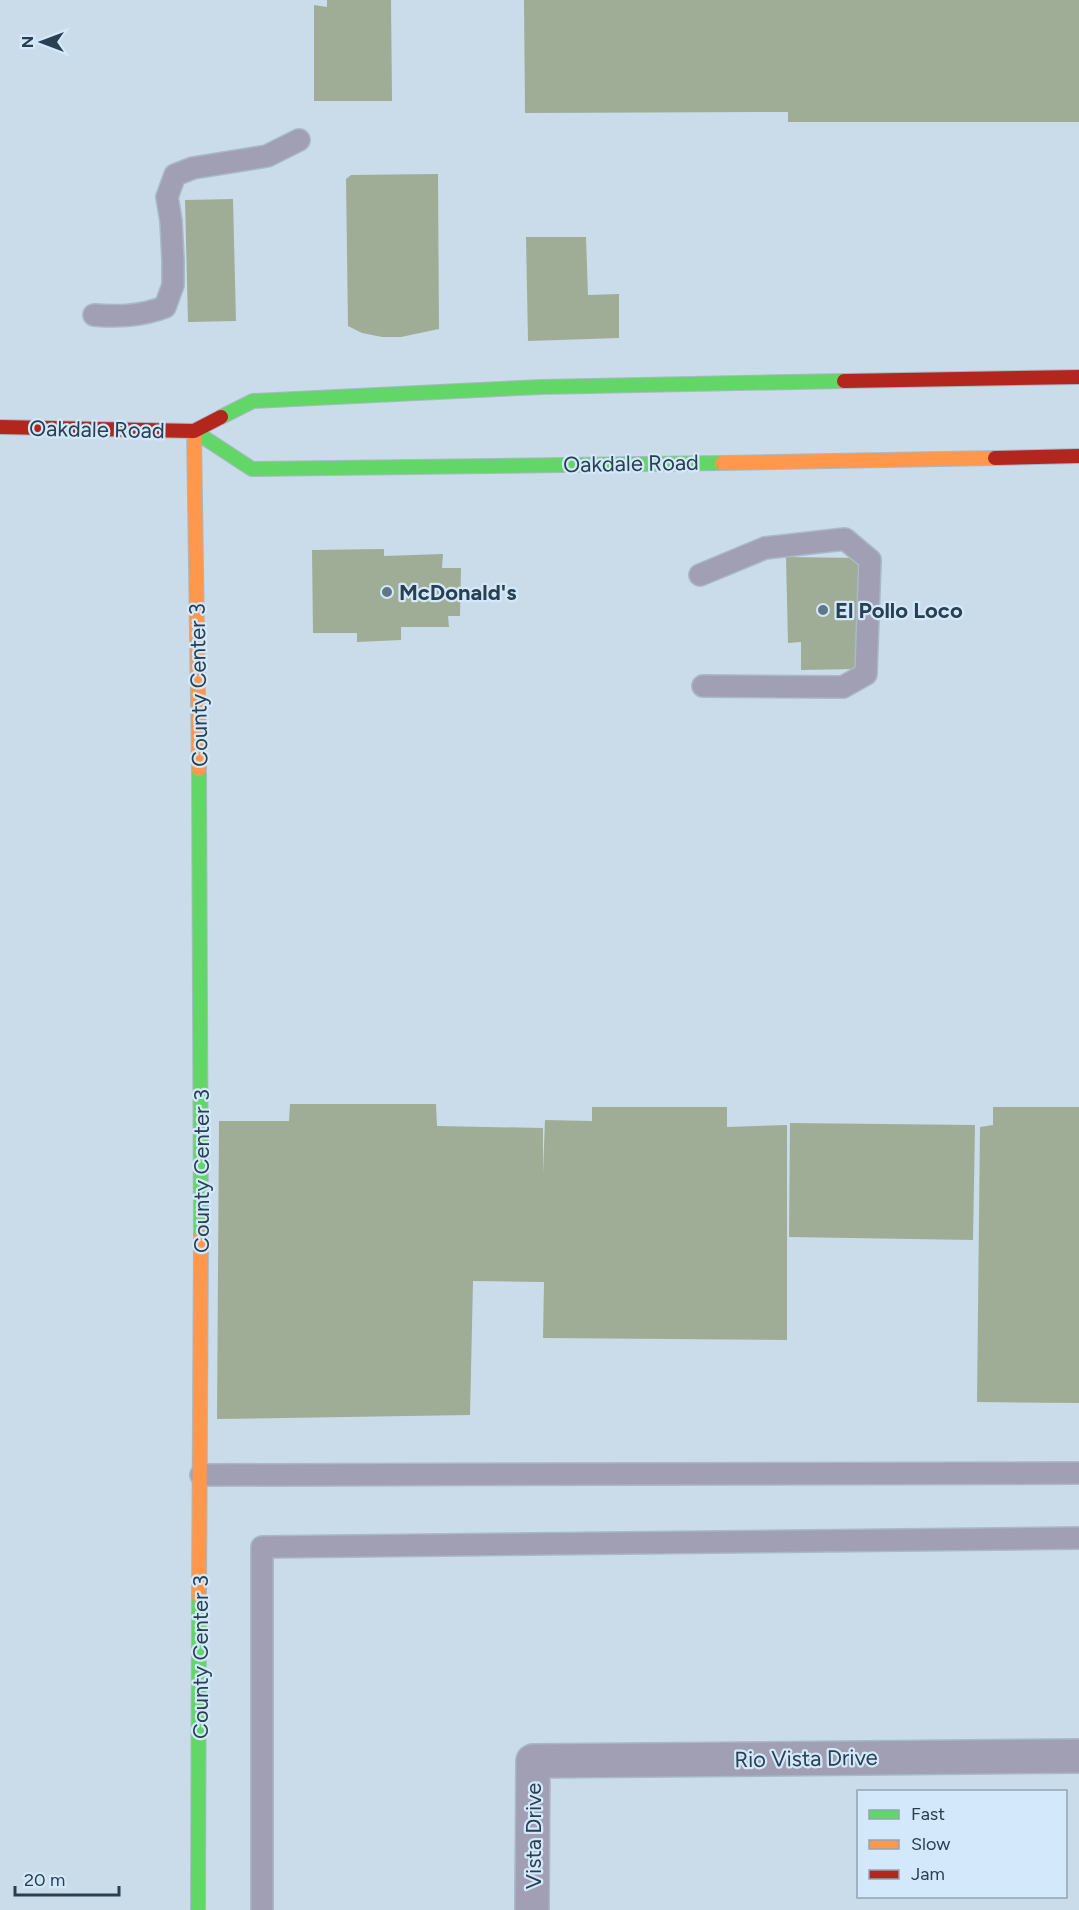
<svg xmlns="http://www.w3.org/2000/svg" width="1079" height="1910" viewBox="0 0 1079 1910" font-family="Figtree,sans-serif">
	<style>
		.building { fill: #9fad97 }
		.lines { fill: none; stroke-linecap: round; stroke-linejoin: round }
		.lane-casing { stroke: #a9b9c6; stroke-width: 24 }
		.street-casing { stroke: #a9b9c6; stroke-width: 36 }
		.fast-casing { stroke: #a9b9c6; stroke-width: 16 }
		.slow-casing { stroke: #a9b9c6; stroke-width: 16 }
		.jam-casing { stroke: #a9b9c6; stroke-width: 16 }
		.lane { stroke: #a09fb3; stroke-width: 21 }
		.street { stroke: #a09fb3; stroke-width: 33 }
		.fast { stroke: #63d668; stroke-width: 14 }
		.slow { stroke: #ff974d; stroke-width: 14 }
		.jam { stroke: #b3261e; stroke-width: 14 }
		.poi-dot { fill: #617787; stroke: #d3e9fb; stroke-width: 2 }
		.labels { text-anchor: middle; stroke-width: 4.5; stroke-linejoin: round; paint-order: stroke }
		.street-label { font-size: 22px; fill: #284051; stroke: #d3e9fb }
		.poi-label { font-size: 22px; font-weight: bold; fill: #284051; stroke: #d3e9fb; text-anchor: start }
	</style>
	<rect width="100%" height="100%" fill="#cadcea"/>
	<path class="building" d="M327,0H391L392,101H314V5L327,7Z
		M524,0H1079V122H788V112L525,113Z
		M438,174L439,329L401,337H382L362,333L348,326L346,179L351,175Z
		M233,199L236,321L188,322L185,200Z
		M526,237H586L588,295L619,294V338L528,341Z
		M384,549V556L443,554L442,568H461L460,616H448L449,627H401V640L357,642V633H313L312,550Z
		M786,557L859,558L857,669L801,670V642L788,643Z
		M290,1104H436L437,1126L543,1128V1173L545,1120L592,1121V1107H727V1127L787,1125V1340L543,1338L544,1282L473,1281L470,1415L217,1419L219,1121H289Z
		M993,1107H1079V1403L977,1402L980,1127L993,1125Z
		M790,1123L975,1125L973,1240L789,1237Z"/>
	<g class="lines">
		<g class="lane-casing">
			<path id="lane" d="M94,315C119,317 141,316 165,307L173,285V260L171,221L167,197L175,175L193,168L267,156L299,140
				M700,575L765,548L845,539L870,560L866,674L843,687L703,686
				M201,1475L1079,1473
				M262,1910V1547L1079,1538"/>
		</g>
		<g class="street-casing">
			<path id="street" d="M532,1910L533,1761L1079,1756"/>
		</g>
		<g class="fast-casing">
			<path id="fast" d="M221,417L253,401L541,387L844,381
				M194,431L252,469L722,463
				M199,769L201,1236
				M198,1910L199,1596"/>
		</g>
		<g class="slow-casing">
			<path id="slow" d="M194,431L199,769
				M722,463L995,458
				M199,1596L201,1236"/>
		</g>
		<g class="jam-casing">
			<path id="jam" d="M844,381L1079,377
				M0,427L194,431L221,417
				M995,458L1079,456"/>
		</g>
		<use href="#lane" class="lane"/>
		<use href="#street" class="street"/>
		<use href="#fast" class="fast"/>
		<use href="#slow" class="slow"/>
		<use href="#jam" class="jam"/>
	</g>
	<g class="poi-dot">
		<circle cx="387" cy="592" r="6"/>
		<circle cx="823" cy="610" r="6"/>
	</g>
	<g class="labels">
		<g class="street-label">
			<text transform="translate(97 429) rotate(1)" y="8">Oakdale Road</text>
			<text transform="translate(631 463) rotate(-1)" y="8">Oakdale Road</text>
			<text transform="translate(198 685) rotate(-91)" y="8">County Center 3</text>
			<text transform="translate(201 1171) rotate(-90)" y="8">County Center 3</text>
			<text transform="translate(200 1657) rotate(-90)" y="8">County Center 3</text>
			<text transform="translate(806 1758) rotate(-1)" y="8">Rio Vista Drive</text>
			<text transform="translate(533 1836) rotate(-90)" y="8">Vista Drive</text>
		</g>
		<g class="poi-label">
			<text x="399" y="600">McDonald's</text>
			<text x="835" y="618">El Pollo Loco</text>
		</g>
	</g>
	<rect x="857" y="1790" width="210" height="108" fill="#d3e9fb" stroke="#8fa5b7" stroke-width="1.5"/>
	<rect x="869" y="1810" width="30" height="9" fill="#63d668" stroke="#8fa5b7" stroke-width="1.5"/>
	<text x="911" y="1820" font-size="18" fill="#284051">Fast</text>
	<rect x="869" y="1840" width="30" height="9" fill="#ff974d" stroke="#8fa5b7" stroke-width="1.5"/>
	<text x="911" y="1850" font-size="18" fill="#284051">Slow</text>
	<rect x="869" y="1870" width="30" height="9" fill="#b3261e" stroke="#8fa5b7" stroke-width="1.5"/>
	<text x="911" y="1880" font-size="18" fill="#284051">Jam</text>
	<g transform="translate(42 42) rotate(270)" stroke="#d3e9fb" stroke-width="4.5" paint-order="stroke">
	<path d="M0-4.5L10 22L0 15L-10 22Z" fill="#284051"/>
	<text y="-9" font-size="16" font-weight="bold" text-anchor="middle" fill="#284051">N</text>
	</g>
	<path d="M15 1886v9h104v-9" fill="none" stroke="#284051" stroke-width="3"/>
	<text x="24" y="1886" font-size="18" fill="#284051" stroke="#d3e9fb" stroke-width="4.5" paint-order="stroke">20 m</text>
</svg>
